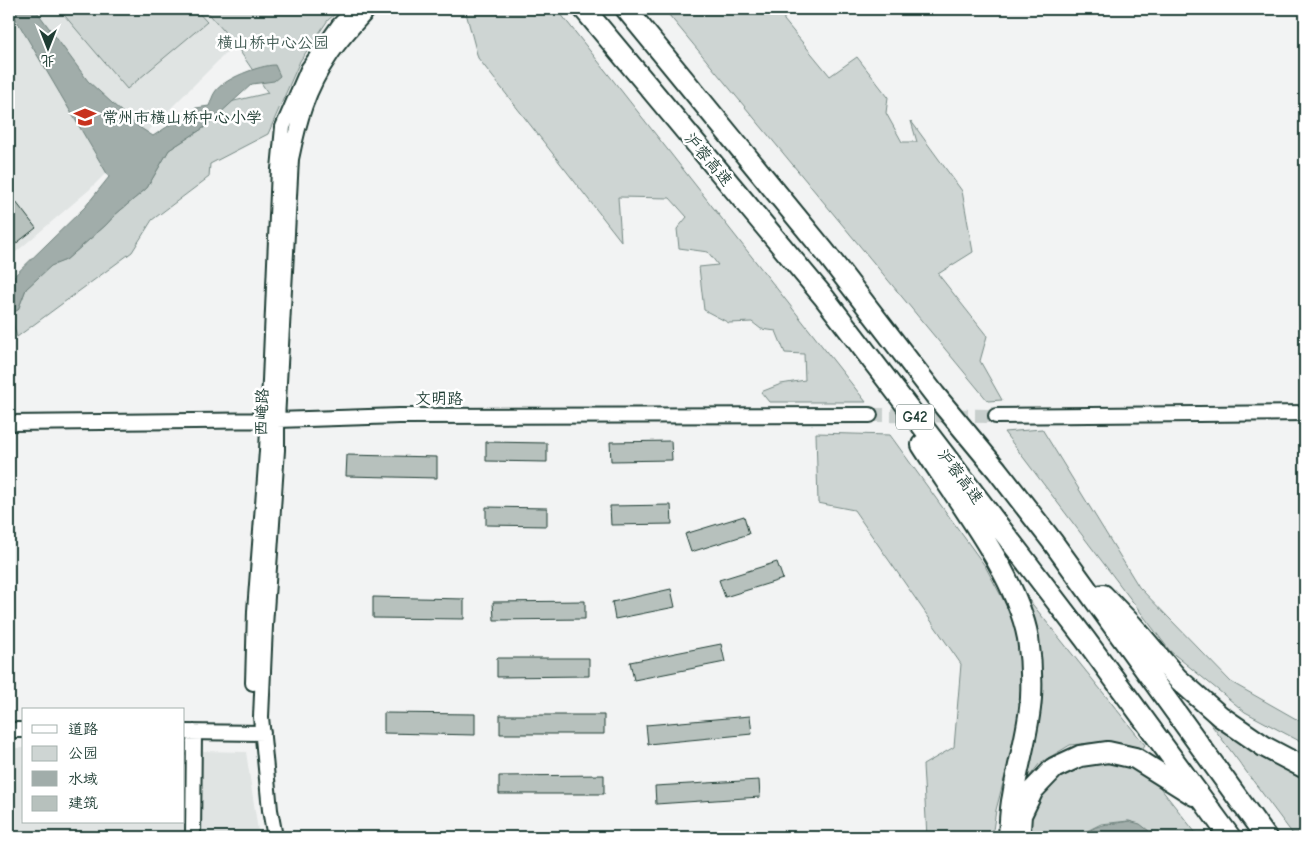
<svg xmlns="http://www.w3.org/2000/svg" width="1314" height="846" viewBox="0 0 1314 846" font-family="'Comic Neue','LXGW WenKai TC',sans-serif">
	<style>
		.built { fill: #e0e4e3 }
		.green { fill: #ced5d3; stroke: #768984 }
		.water { fill: #a1adaa; stroke: #6d807b }
		.building { fill: #b7c1bd; stroke: #1f3d34 }
		.lines { fill: none; stroke-linecap: round; stroke-linejoin: round }
		.minor-tunnel { stroke: #c8cfcd; stroke-width: 14; stroke-dasharray: 14 7; stroke-linecap: butt }
		.minor-casing { stroke: #1f3d34; stroke-width: 18 }
		.highway-casing { stroke: #1f3d34; stroke-width: 24 }
		.minor { stroke: #fff; stroke-width: 14 }
		.highway { stroke: #fff; stroke-width: 20 }
		.labels { text-anchor: middle; stroke-width: 5; stroke-linejoin: round; paint-order: stroke }
		.shield { fill: #fff; stroke: #627771; stroke-width: 1 }
		.shield-label { font-size: 15px; font-weight: bold; fill: #1f3d34 }
		.park-label { font-size: 16px; fill: #425b54; stroke: #fff }
		.poi-label { font-size: 16px; fill: #1f3d34; stroke: #fff; text-anchor: start }
		.street-label { font-size: 16px; fill: #1f3d34; stroke: #fff }
	</style>
	<rect width="100%" height="100%" fill="#f2f3f3"/>
	<filter id="ink" filterUnits="userSpaceOnUse"><feTurbulence type="fractalNoise" baseFrequency=".02" numOctaves="2"/><feDisplacementMap in="SourceGraphic" scale="10" xChannelSelector="R" yChannelSelector="G"/><feConvolveMatrix kernelMatrix="1 2 1 2 8 2 1 2 1" color-interpolation-filters="sRGB"/></filter>
	<g filter="url(#ink)">
		<path class="built" d="M9,9H205L235,44L89,190L9,258Z
			M9,748H24V822H184V750L187,751L184,837H9Z
			M202,751L246,752L259,837H202Z"/>
		<path class="green" d="M59,9H195L207,22L127,89Z
			M205,9H341L328,20L300,61L268,134L210,164L209,177L152,220L132,252L17,337L10,313L18,310L26,289L51,265L66,260L106,225L115,215L147,188L169,150L205,127L230,102L268,93L235,44Z
			M465,9H557L866,402H769L761,392L781,384L805,380L804,354L785,353L776,331L761,329L752,322L729,323L704,310L699,267L718,265L708,252L679,248L677,229L687,217L670,198L618,197L621,241L478,58Z
			M664,9H784V20L830,76L857,57L888,97L886,113L902,142H917L911,121L962,191L973,252L938,274L987,336L980,361L1002,400L988,401Z
			M1042,429L1139,587L1231,682L1305,724V744L1245,712L1170,651L1004,432Z
			M816,433L890,435L985,566L1012,616L1022,661V710L996,810L992,837H927L923,765L954,747L961,664L854,510L818,503Z
			M1029,600L1145,745L1142,749L1125,744L1100,742L1070,745L1040,763L1022,786L1041,698L1039,648L1025,603Z
			M1201,711L1305,773V837H1295Z
			M1118,759L1154,780L1199,837H1140L1148,831L1128,821L1101,824L1087,831L1082,837H1026V819L1039,793L1058,773L1087,763Z"/>
		<path class="water" d="M10,9H35L88,81L136,125L153,136L196,108L209,106C211,102 212,96 215,92C223,79 260,65 275,65L280,76L274,81L252,84L205,127L169,150L147,188L115,215L106,225L66,260L51,266L26,289L18,310L9,314V281L85,207L109,177Z
			M1129,821L1140,824L1149,831L1140,837H1082C1097,822 1109,825 1129,821Z"/>
		<path class="building" d="M9,193L36,228L9,249Z
			M671,441L672,460L611,461L610,442Z
			M486,442L547,443V462L486,461Z
			M347,455L437,457V478L346,476Z
			M671,505L672,524L611,525L610,506Z
			M486,507L547,508V526L486,525Z
			M744,516L749,534L691,552L685,534Z
			M777,562L783,579L725,597L719,580Z
			M671,589L675,607L615,619L612,602Z
			M373,597L464,599V619L373,618Z
			M585,601V619L494,620L493,602Z
			M721,644L725,662L634,680L630,662Z
			M497,658H589V676L497,677Z
			M384,713L475,714V735L384,733Z
			M500,715H604V734H500Z
			M750,716L752,734L648,744L646,725Z
			M604,775V794H499V776Z
			M759,780L760,797L656,804L655,786Z"/>
		<g class="lines">
			<path class="minor-tunnel" d="M870,415L996,416"/>
			<g class="minor-casing">
				<path id="minor" d="M996,416L1305,413
					M9,423L277,420L399,416L870,415
					M253,683L255,611L267,451L279,169L283,127L308,69L339,25L355,9
					M9,730H24
					M184,732L263,733
					M193,837L194,732
					M275,837L270,810L261,717L265,626L277,450V420L291,159C299,120 307,90 330,56C341,39 356,24 369,9"/>
			</g>
			<g class="highway-casing">
				<path id="highway" d="M584,9L823,296L1085,639L1230,837
					M626,9L825,252L935,395L997,470L1052,541L1266,837
					M922,445C957,500 1016,574 1028,638C1031,658 1032,678 1031,698C1029,731 1018,763 1013,796C1010,809 1010,823 1009,837
					M1103,595L1132,625L1177,678L1220,716L1265,747L1305,768
					M1020,830L1021,815L1033,790L1054,768L1080,756L1108,752L1135,758L1194,795"/>
			</g>
			<use href="#minor" class="minor"/>
			<use href="#highway" class="highway"/>
		</g>
	</g>
	<defs>
		<g id="school-bare" transform="scale(1.725)"><path d="M0-5L7-2L0 1L-7-2ZM-4 1L0 2.5L4 1V4Q0 6-4 4Z" fill="#c8321e" stroke="#fff" stroke-width="2.5" paint-order="stroke"/></g>
	</defs>
	<g fill-rule="evenodd">
		<use href="#school-bare" x="85" y="117"/>
	</g>
	<g class="labels">
		<rect class="shield" x="896" y="404.5" width="38" height="25" rx="4"/>
		<g class="shield-label">
			<text x="915" y="422">G42</text>
		</g>
		<g class="park-label">
			<text x="273" y="48">横山桥中心公园</text>
		</g>
		<g class="poi-label">
			<text x="102" y="123">常州市横山桥中心小学</text>
		</g>
		<g class="street-label">
			<text transform="translate(709 159) rotate(50)" y="6">沪蓉高速</text>
			<text x="439" y="404">文明路</text>
			<text transform="translate(261 412) rotate(-88)" y="6">西崦路</text>
			<text transform="translate(961 476) rotate(53)" y="6">沪蓉高速</text>
		</g>
	</g>
	<rect width="1314" height="846" fill="none" stroke="#fff" stroke-width="30"/>
	<rect x="15" y="15" width="1284" height="816" fill="none" stroke="#1f3d34" stroke-width="2" filter="url(#ink)"/>
	<rect x="22" y="708" width="162" height="115" fill="#ffffff" stroke="#a5b1ae"/>
	<rect x="32" y="725" width="25" height="8" fill="#ffffff" stroke="#a5b1ae"/>
	<text x="68" y="734" font-size="15" fill="#1f3d34">道路</text>
	<rect x="32" y="746" width="25" height="15" fill="#ced5d3" stroke="#a5b1ae"/>
	<text x="68" y="758" font-size="15" fill="#1f3d34">公园</text>
	<rect x="32" y="771" width="25" height="15" fill="#a1adaa" stroke="#a5b1ae"/>
	<text x="68" y="784" font-size="15" fill="#1f3d34">水域</text>
	<rect x="32" y="796" width="25" height="15" fill="#b7c1bd" stroke="#a5b1ae"/>
	<text x="68" y="808" font-size="15" fill="#1f3d34">建筑</text>
	<g transform="translate(48 48) rotate(180)" stroke="#ffffff" stroke-width="4" paint-order="stroke">
	<path d="M0-4L9 19L0 12L-9 19Z" fill="#1f3d34"/>
	<text y="-8" font-size="14" font-weight="bold" text-anchor="middle" fill="#1f3d34">北</text>
	</g>
</svg>
